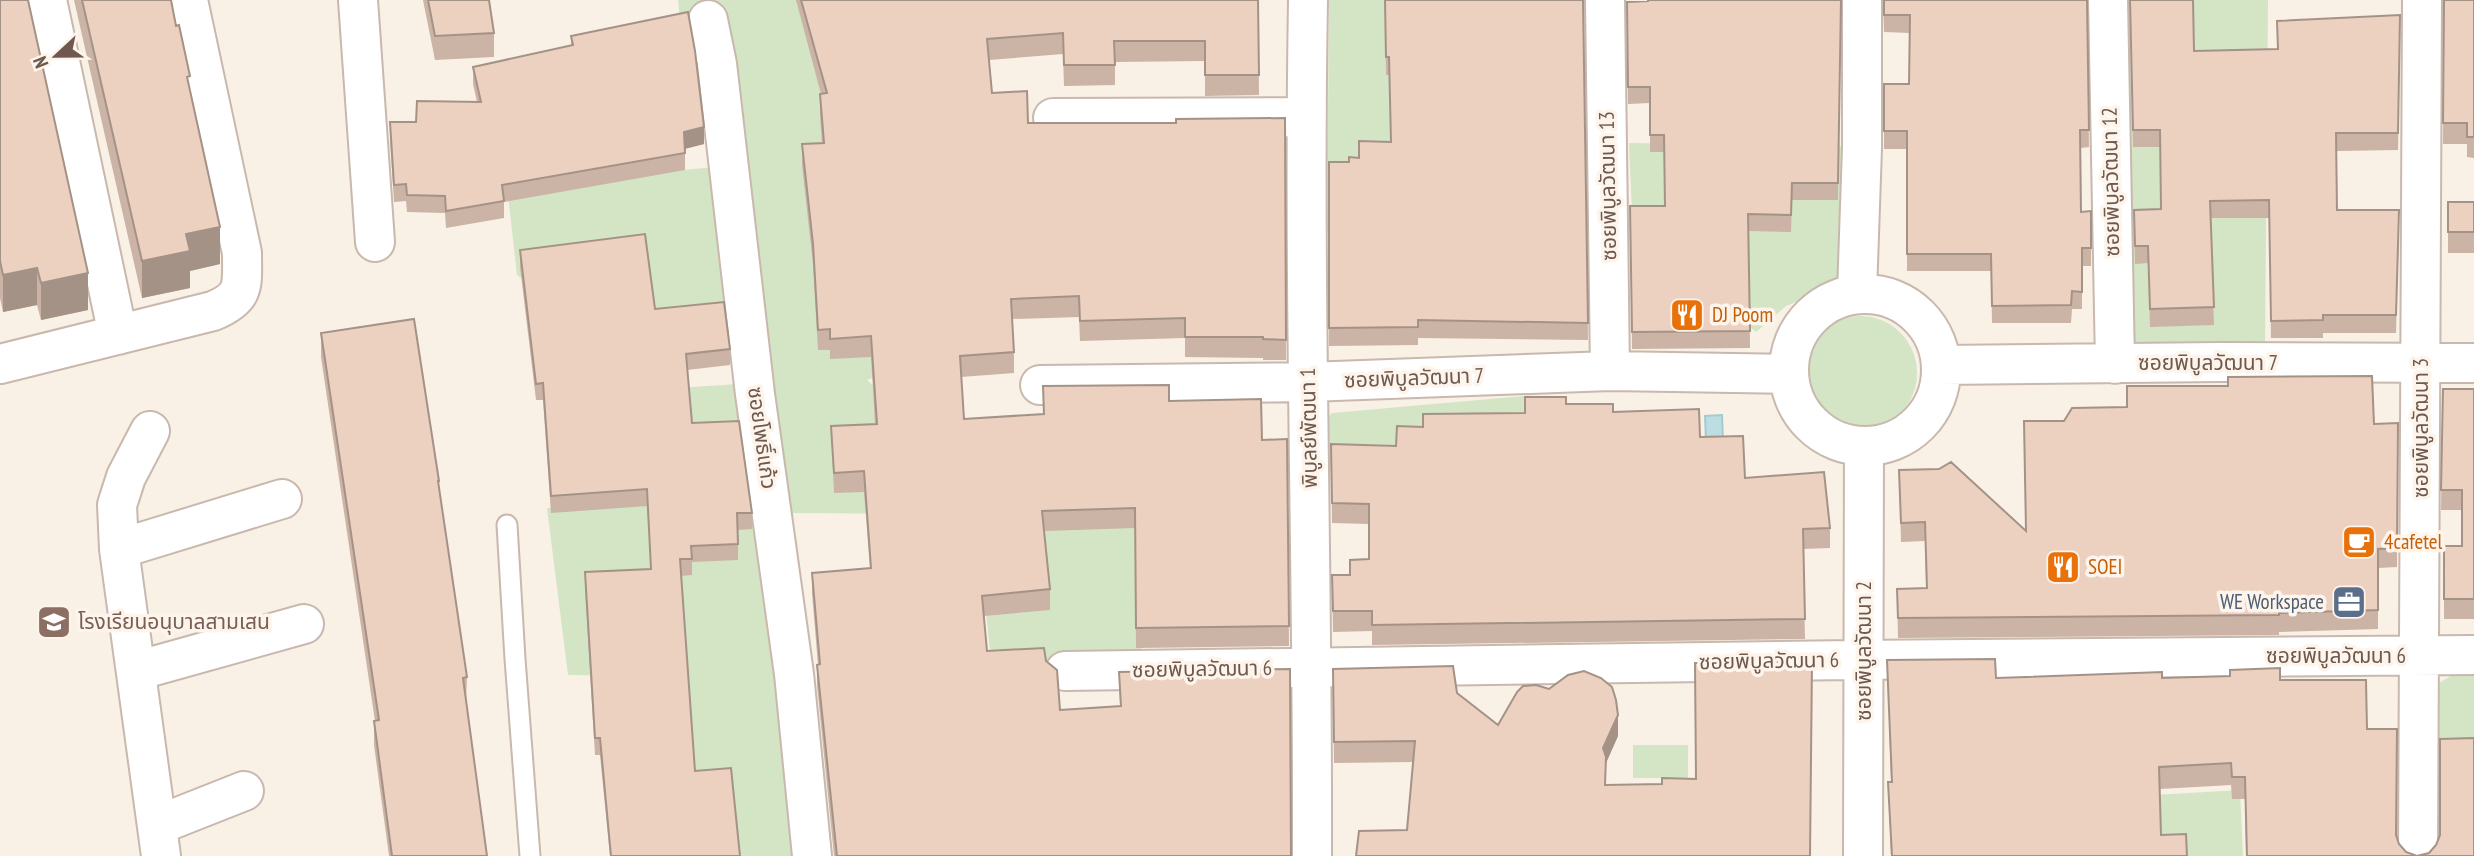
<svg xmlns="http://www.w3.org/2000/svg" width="2474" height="856" viewBox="0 0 2474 856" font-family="'PT Sans Narrow','Noto Sans Thai',sans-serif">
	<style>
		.green { fill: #d3e5c5 }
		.water { fill: #bcdde1; stroke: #a3ccd1; stroke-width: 2 }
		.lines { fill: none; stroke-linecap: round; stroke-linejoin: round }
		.service-casing { stroke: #c9b8ad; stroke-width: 23 }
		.minor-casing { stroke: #c9b8ad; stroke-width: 42 }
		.service { stroke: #fff; stroke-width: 19 }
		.minor { stroke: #fff; stroke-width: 38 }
		.wall { fill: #cbb3a5 }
		.shaded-wall { fill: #a59286 }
		.building { fill: #ecd0c0; stroke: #a59286; stroke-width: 2 }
		.labels { text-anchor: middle; stroke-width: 7; stroke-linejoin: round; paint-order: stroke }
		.street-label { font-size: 21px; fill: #6f584d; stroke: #fdf5eb }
		.food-label { font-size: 21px; fill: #c56008; stroke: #fdf5eb; text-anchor: start }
		.service-label { font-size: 21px; fill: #4e5e75; stroke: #fdf5eb; text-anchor: end }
		.education-label { font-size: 21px; fill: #785e54; stroke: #fdf5eb; text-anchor: start }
	</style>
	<rect width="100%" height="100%" fill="#f9f1e5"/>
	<path class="green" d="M678,0H844L907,366L867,380L953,459L948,514L787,513L780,452L684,448L678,388L767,382L762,344L725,329L648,362L517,275L507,186L715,167L694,19L680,20Z
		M1329,0H1395L1392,180L1374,235L1327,232Z
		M2121,0H2268L2265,347L2129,349Z
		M1629,143L1849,146L1842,278L1823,291L1786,306L1756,332L1633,235Z
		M1803 373a57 57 0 1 1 114 0a57 57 0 1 1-114 0Z
		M1524,396L1523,475L1330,471L1324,421L1332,413Z
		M759,499L800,856H699L673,676L568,675L547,508Z
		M1029,513L1143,516L1141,658L991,663L986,611Z
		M2474,675V764L2439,765V683L2451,676Z
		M1633,745H1688V778H1633Z
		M2240,790L2243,856H2145L2103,798Z"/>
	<path class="water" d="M1722,415L1724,468L1707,469L1705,416Z"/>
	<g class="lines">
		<g class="service-casing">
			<path id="service" d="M507,525L515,659L530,856"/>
		</g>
		<g class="minor-casing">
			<path id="minor" d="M47,0L118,335
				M358,0L375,242
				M1308,0C1303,285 1313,571 1312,856
				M1605,0L1610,371
				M2108,0L2115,364
				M708,20L717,64L755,394L794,674L812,856
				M1053,118L1306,117
				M1857,293L1862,148V0
				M1789 370a76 76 0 1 1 152 0a76 76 0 1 1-152 0Z
				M0,364L213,311C246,297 242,286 242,253L188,0
				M1942,365L2220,362L2474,363
				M1040,385L1308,382L1610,371L1788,374
				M150,431L126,477L117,505L119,549L161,856
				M119,549L282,499
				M136,671L304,624
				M1065,671L1850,660L2474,655
				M158,825L244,791
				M1863,856L1864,446
				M2418,856L2422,0"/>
		</g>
		<use href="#service" class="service"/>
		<use href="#minor" class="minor"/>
	</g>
	<path class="wall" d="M0,0L88,310L41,320L37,305L3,312L0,298Z
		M74,0H171L190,90L220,264L190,271V288L142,298Z
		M423,0H489L494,33V57L435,60Z
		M796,0H1258L1259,95L1205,96V61L1115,62V85L1064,86L1063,54L989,60L992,93L1028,123H1176L1285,118L1286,360H1263V358L1185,357V338L1080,341L1079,317L1012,319L1014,352V373L961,377L964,419L1043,414V386L1169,401L1262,440L1287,439L1289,646L1136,648L1135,528L1044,531L1050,589V610L984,616L987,651L1046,661L1060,710L1120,706L1119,672L1291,856H834L817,685V665H818L812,593V573L870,568L864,492L834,493L831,426L875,424L871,357L830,359V350H818L813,264L802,165V144L822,143L820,115V94H821Z
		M1385,0H1583L1588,340L1418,338V345L1329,346V162H1349L1359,158L1391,142L1389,75H1386Z
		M1841,0L1838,200H1792L1791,232L1749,231L1750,348L1632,349L1630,206H1664V152H1650V103L1628,104L1627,2Z
		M1883,0H2087L2089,147L2081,148V212L2091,211V266H2082V309H2072L2071,323H1992L1991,271H1907V149H1884V84H1909L1910,33L1884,32Z
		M2130,0L2194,51L2278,49L2277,21L2400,15L2398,150L2337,151V210L2399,227L2396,333H2323V338H2271L2269,218H2210L2214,325L2150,327L2148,263L2135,264L2134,210L2160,209V147H2133Z
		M2444,0H2474V158L2467,157V144H2443Z
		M571,36L704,144L685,149V170L504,202V218L446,228L445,213L407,212L406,201L394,202L390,139V122H416L477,102L473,84V67L571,46Z
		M2448,202H2474V253H2448Z
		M520,250L655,309L730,349V365L687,370L692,423L752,513V529L738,530V560L692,562V575L681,576L695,771L740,856H610L600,755H595L585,588V572L651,569L647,506L551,513L543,400H536L520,267Z
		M321,333L439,481V493L467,677L466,701L487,856H389L374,745V721H375L321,357Z
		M2443,389H2474V619H2444V546H2462V510H2441Z
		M1566,404L1613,412L1700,437L1745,478L1830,528V548L1803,549L1805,639L1372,645V631L1333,632L1332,575H1350L1369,559V524L1332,523L1331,444L1396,446L1423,427L1525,413Z
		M2398,423L2397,567L2378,568V629L2279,632V635L1898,638L1897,589L1926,588L1925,541L1901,542L1899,470L2026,530L2374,424Z
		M1887,660L1996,678H2162L2280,680L2367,729L2399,844L2406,852L2417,856H2474H2246L2245,799H2232L2231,785L2160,789L2161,835L2187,856H1891L1888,782H1891Z
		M1333,669L1457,693L1498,725L1618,736L1606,763L1605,785L1810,856L1407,830L1414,762L1334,763Z"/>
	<path class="shaded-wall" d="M704,127V144L684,149V132Z
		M220,227V264L190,271V288L142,298V261L186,234Z
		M37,268V305L3,312V275Z
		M88,273V310L41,320V283Z
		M1618,715V736L1606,763L1605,806L1603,748Z"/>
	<path class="building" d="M0,0H28L88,273L41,283L37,268L3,275L0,261Z
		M82,0H171L176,26L179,25L190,76L187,77L220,227L186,234L190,251L142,261Z
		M428,0H489L494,33L435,36Z
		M801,0H1258L1259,75H1205V41H1114L1115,65H1064L1063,33L987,39L992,93L1027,91L1028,123H1176V119L1285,118L1286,340L1263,339V337H1185V318L1080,321L1079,296L1011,299L1014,352L960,356L964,419L1044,414L1043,386L1169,385V401L1261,399L1262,440L1287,439L1289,626L1136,628L1135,508L1042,511L1050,589L982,596L987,651L1044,648L1046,661L1057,670L1060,710L1121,706L1119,672L1290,669L1291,856H837L817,665L820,664L812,573L871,568L864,471L834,473L831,426L877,424L871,336L830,339V329L818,330L813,244L802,144L824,143L820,94L827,93Z
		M1385,0H1583L1588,323L1418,320V327L1329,328V162H1349V157L1359,158V141L1391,142L1389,57H1386Z
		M1648,0H1841L1838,183H1792L1791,215L1748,214L1750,331L1632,332L1630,206H1665L1664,135H1650V87H1628L1627,2L1648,1Z
		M1884,0H2087L2089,130H2080L2081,212L2091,211V248H2082V292L2072,291L2071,305L1992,306L1991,254H1907V131H1884V84H1909L1910,15H1884Z
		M2130,0H2193L2194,51L2278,49L2277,21L2400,15L2398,133H2336L2337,210H2399L2396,315H2323V320L2271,321L2269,200L2210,201L2214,307L2150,309L2148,246H2135L2134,210L2161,209L2160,130H2133Z
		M2444,0H2474V137H2467V123H2443Z
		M688,12L695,51L704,127L684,132L685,153L502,185L504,201L446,211L445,196L407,195L406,184L394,185L390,122H416L417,101L481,102L473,67L573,45L571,36Z
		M2448,202H2474V232H2448Z
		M645,234L655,309L724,302L730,349L686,354L692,423L739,421L752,513H737L738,544L691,546L692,559H680L695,771L731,768L740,856H611L600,738H595L585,572L651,569L647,489L551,496L543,383L536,384L520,250Z
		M414,319L439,481H438L467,677L463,678L487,856H392L374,721L379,720L321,333Z
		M2372,376L2374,424L2398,423L2397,548L2378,549V610L2279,613V615L1898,618L1897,589L1927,588L1925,522L1901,523L1899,470L1939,469L1951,462L2026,531L2024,421H2064L2072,408L2127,407V386H2228V377Z
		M2443,389H2474V599H2444V546H2462V490H2441Z
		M1525,397H1566V404H1613V412L1699,409L1700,437L1743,436L1745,478L1824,472L1830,528L1803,529L1805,619L1372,625V611H1333L1332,575H1350V560L1369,559V504L1332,503L1331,444L1396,446L1397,426L1423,427V414L1525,413Z
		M1995,659L1996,678L2162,672V678L2230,676V670L2280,668V680H2366L2367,729H2397L2396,835L2399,844L2406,852L2417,856L2429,853L2436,845L2440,835V739L2474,738V856H2247L2245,777H2232L2231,763L2159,767L2161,835L2186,834L2187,856H1892L1888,782H1892L1887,660Z
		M1812,661L1810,856H1356L1359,831L1407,830L1415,741L1334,742L1333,669L1453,666L1457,693L1498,725L1517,692L1523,686L1536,685L1549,689L1568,675L1584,671L1601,678L1612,687L1616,700L1618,715L1603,748L1606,757L1605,785L1662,784V778L1696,779L1695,663Z"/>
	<defs>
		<g id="restaurant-square" transform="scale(1.75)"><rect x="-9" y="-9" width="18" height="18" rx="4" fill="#e8710a" stroke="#fdf5eb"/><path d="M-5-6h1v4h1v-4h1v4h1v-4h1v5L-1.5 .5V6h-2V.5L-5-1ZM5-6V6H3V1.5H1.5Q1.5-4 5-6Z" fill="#fff"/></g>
		<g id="cafe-square" transform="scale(1.75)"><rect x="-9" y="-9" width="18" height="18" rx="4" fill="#e8710a" stroke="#fdf5eb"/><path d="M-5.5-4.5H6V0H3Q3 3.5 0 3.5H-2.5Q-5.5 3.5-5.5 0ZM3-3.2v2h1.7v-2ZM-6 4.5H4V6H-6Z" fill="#fff"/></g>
		<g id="office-square" transform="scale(1.75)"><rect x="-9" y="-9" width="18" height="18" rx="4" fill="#5c6f8a" stroke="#fdf5eb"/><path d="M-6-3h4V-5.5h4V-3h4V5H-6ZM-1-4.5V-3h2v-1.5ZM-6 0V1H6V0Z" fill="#fff"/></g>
		<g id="school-square" transform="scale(1.75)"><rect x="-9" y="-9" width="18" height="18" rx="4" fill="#8d6e63" stroke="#fdf5eb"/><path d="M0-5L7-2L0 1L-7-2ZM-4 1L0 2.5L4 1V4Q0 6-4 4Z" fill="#fff"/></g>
	</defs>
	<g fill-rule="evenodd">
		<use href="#restaurant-square" x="1687" y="315"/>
		<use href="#cafe-square" x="2359" y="542"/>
		<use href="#restaurant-square" x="2063" y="567"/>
		<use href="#office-square" x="2349" y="602"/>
		<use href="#school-square" x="54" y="622"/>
	</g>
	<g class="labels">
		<g class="street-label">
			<text transform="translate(2111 182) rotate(-91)" y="7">ซอยพิบูลวัฒนา 12</text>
			<text transform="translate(1608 186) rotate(-91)" y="7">ซอยพิบูลวัฒนา 13</text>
			<text x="2208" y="370">ซอยพิบูลวัฒนา 7</text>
			<text transform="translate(1414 378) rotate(-2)" y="7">ซอยพิบูลวัฒนา 7</text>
			<text transform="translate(1309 428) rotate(-91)" y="7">พิบูลย์พัฒนา 1</text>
			<text transform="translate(2421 428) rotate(-90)" y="7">ซอยพิบูลวัฒนา 3</text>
			<text transform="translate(762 438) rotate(82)" y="7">ซอยโพธิ์แก้ว</text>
			<text transform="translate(1864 651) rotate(-90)" y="7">ซอยพิบูลวัฒนา 2</text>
			<text x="2336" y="663">ซอยพิบูลวัฒนา 6</text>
			<text transform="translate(1769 661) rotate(-1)" y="7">ซอยพิบูลวัฒนา 6</text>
			<text transform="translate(1202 669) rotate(-1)" y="7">ซอยพิบูลวัฒนา 6</text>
		</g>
		<g class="food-label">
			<text x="1712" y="322">DJ Poom</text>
			<text x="2384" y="549">4cafetel</text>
			<text x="2088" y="574">SOEI</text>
		</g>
		<g class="service-label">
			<text x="2324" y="609">WE Workspace</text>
		</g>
		<g class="education-label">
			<text x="78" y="629">โรงเรียนอนุบาลสามเสน</text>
		</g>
	</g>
	<g transform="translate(56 56) rotate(248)" stroke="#fdf5eb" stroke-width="5" paint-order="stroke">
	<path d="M0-5L12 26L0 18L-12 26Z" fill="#6f584d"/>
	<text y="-10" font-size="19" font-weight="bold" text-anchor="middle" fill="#6f584d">N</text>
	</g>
</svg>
